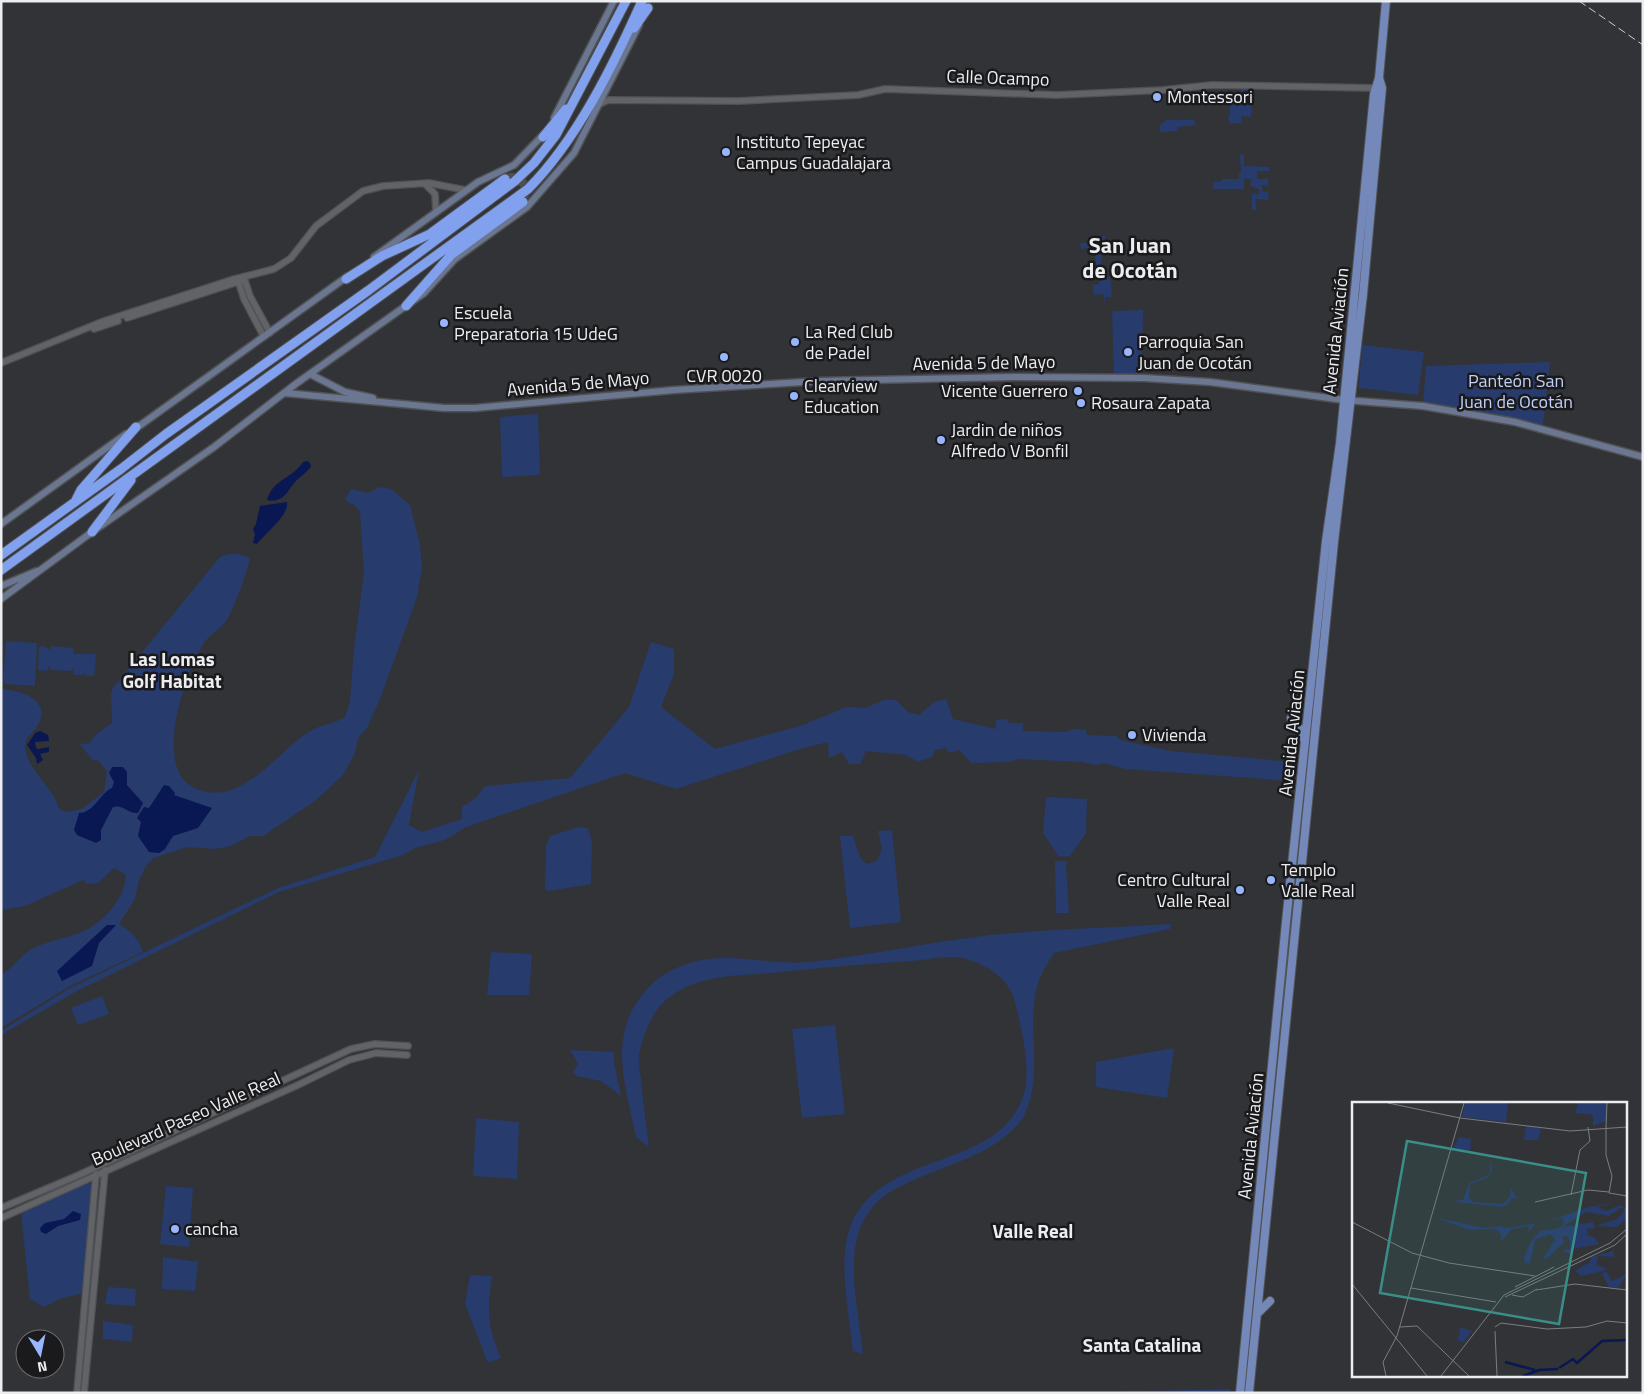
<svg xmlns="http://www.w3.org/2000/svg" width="1644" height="1394" viewBox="0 0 1644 1394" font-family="'Titillium Web',sans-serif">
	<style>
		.green { fill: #283b6d }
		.water { fill: #091753 }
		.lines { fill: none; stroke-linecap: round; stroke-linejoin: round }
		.motorway-tunnel { stroke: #4d4f52; stroke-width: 9; stroke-dasharray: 9 4.5; stroke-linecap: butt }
		.tertiary-casing { stroke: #505154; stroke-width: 8 }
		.secondary-casing { stroke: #505154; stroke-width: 9 }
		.primary-casing { stroke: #505154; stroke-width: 10 }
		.motorway-casing { stroke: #505154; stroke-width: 11 }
		.tertiary { stroke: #616367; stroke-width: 5.5 }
		.secondary { stroke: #6b7690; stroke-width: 6 }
		.primary { stroke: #7488b9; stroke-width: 8 }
		.motorway { stroke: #81a1ef; stroke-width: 9 }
		.rail { stroke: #cccdd0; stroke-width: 1; stroke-dasharray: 8 4; stroke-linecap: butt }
		.poi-dot { fill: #98b6fd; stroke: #1a1a1c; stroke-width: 2 }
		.labels { text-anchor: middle; stroke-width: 5; stroke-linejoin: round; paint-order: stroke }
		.street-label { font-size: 18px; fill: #ecedf0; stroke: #1a1a1c }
		.poi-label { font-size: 18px; fill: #ecedf0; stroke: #1a1a1c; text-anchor: start }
		.park-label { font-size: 18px; fill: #c0d0f6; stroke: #1a1a1c }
		.neighbourhood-label { font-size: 19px; font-weight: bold; fill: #ecedf0; stroke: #1a1a1c }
		.district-label { font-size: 22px; font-weight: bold; fill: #ecedf0; stroke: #1a1a1c }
		.inset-river { fill: none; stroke: #091753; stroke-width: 2.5 }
		.inset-road { fill: none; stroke: #7c7d80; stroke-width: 1 }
		.view { fill: #3b8e88; fill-opacity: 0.15; stroke: #3b8e88; stroke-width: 2.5 }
		.inset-edge { fill: none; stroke: #ecedf0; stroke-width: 2.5 }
	</style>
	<rect width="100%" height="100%" fill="#313336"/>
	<path class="green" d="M1247,86L1246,104H1252L1251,117L1241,116L1242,123L1230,124L1228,116H1230V92H1241L1242,87Z
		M1166,120H1194L1196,125L1177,127V131L1160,132L1159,126Z
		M1240,154L1244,155V166L1269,167V171H1257V179H1268L1269,186L1262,185V191L1267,192L1268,189L1269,200L1255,199L1257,210H1252V194H1259V189L1250,186L1252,179H1244V189H1213V182H1221L1222,179H1239V173H1241Z
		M1102,236H1105L1104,254L1101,255L1102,269H1097L1095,255H1090L1089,248L1081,249L1080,243H1095V254H1101Z
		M1099,277H1110L1112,297H1105V304L1103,294L1094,295L1093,285L1099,284Z
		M1143,310L1142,376H1114L1112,311Z
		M1362,345L1424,352L1418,395L1359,388Z
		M1550,362L1543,425L1423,404L1426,366Z
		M538,414L540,475L502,477L500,417Z
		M380,487L391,489L410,505L420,545L422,566L417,597L380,699L367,728L358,738L355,753L343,775L315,801L263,836H249L231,846L215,849L187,847L154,858L147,864L139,880L135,899L119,924C131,931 139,939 143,952L70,986L1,1028V974C12,970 19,957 30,950C47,940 67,939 84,931C105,921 125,897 126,875L114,868L98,883L87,884L83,880L25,906L1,910V689C21,690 55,701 36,728C31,735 24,738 25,748C29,772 52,786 59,808L66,812L82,809L104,792L107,771L97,759L93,761L80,744L90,743L95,735L112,723L111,693L113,688L219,558C228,552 240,553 250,558C245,579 237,599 228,618C223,628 210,634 204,643C186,671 157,755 186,782C196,792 215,795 228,791C261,780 278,754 304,735C319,724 332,725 345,717L350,701L354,648L364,573L360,512L355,506L345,500L351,489L368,493Z
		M6,641L37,643L35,686L5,684L3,681Z
		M651,642L674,649V674L661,707L715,749L800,726L847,707L865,708L884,700H896L908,712L919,715L934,702L946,699L953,719L996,729V720L1008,719L1009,723H1023V731L1066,732L1073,729L1086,730L1087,735L1116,736L1121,740L1171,751L1293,762L1292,781L1125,769L1104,763L1094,765L1082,762L1016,759L1010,762L971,763L959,750L949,753L946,748L935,750L932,757L918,762L906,755L866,751L860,764H849L842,752L829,758L828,742L800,749L676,789L625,773L466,827L445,840L415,848L403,855L279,892L75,992L1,1035V1031L70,988L278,888L375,857L419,770L409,825L422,832L462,819V807L476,798L485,786L570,778L629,707Z
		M43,646L49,649L50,652L51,646L73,648L74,654H96L94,676H86L85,673L83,675H74L73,668L70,671L51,670L49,665L48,671L38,670L39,647Z
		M1046,797L1087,799L1086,833L1070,856L1059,857L1043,833Z
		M579,827L588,828L592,842L591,884L549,891L545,889L546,846L550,836Z
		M892,830L901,922L850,928L840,836H853L860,857L866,864L877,861L882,848L878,831Z
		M1055,861H1068L1066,865L1069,913H1056Z
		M1171,924L1170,929L1054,953C1045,967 1037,980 1035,997C1029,1037 1042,1075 1025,1114C1018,1129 998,1143 983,1151C956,1165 926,1173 899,1187C833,1220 857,1294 863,1354L853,1351C849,1313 836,1255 853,1220C888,1149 1001,1171 1024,1093C1031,1068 1022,1032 1016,1006C1011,980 990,966 966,959C951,954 928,960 912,961C865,964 818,968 771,973C750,975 728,975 707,980C688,984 665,996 655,1013C648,1024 641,1042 639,1055C638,1062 640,1071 641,1079C643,1102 646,1124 649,1147L636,1137C625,1082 605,1031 651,985C665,971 689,961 709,959C741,955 774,965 807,962C868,956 929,942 990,935C1050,929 1110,928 1171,924Z
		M491,952L532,954L529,995H487Z
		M102,996L109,1014L78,1025L71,1008Z
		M835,1025L845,1114L802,1118L792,1029Z
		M1174,1048L1167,1098L1096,1087V1062Z
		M570,1050L614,1052V1062L621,1096L601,1081L576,1076L573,1072L578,1064Z
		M476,1118L519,1122L517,1179L473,1176Z
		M87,1182L93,1186L83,1293L59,1299L44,1307L30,1299L21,1213Z
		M166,1186L193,1188L189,1247L160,1244Z
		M163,1257L198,1262L195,1291L162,1289Z
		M470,1275L492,1276C487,1310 487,1326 501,1358L488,1363L465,1304Z
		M108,1287L136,1289L135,1306L105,1304Z
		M103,1321L133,1325L132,1342L103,1339Z
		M1230,1389L1229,1393H1076Z"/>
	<path class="water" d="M308,461L311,465L310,468C307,472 302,475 298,479C288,488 285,504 267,500C273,479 292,479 303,462Z
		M287,502C289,516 265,533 257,544L253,543L255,534L253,529L256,524L260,506Z
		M40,731L48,735L49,741L35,742L36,748L38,749L49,747V752L40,754L43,760L37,764L36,758L27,745L35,733Z
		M112,767H123L127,772V785L143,803L138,813C128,814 123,804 113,807L101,830V840L96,843L77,835L74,830L79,813C94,813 100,793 112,788L114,782L109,773Z
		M164,785L169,786L175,793L174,795L212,808L198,828L173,836L165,849L159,853L149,852L138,836L141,822L137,818L144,807L149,808Z
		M107,925H116L99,943L92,966L62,981L57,971Z
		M73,1211L81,1214L80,1220L58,1226L46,1234L41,1232L40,1228L45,1223L64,1219Z"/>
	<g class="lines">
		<path class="motorway-tunnel" d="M505,179C515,175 520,178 526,187L523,202"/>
		<g class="tertiary-casing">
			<path id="tertiary" d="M600,104L608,100L739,101L858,95L885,89L1057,95L1163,90L1212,85L1375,88
				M425,184L435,194L436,212
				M244,278L250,296L270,333
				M238,280L244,299L264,337
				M127,318L244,280
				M94,329L118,321
				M1,363L104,321L231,280L274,269L291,258L316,226L363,191L383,186L429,183L465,190
				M1,1208L79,1175L351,1049L375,1044L408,1046
				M1,1218L298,1085L349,1060L376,1053L407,1055
				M77,1393L96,1174
				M84,1393L105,1170"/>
		</g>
		<g class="secondary-casing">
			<path id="secondary" d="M554,118L614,1
				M374,257L478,182L514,165L545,133
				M310,374L345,392L373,398
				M285,393L444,408H475L674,390L820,381L1014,377L1144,378L1210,382L1344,400L1423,406L1515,422L1643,457
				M135,429L348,276
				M1,524L126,434
				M1,586L37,571
				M1,599L92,532L214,447L297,383L424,293L455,259L527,207L574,153L639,25"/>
		</g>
		<g class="primary-casing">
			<path id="primary" d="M1291,718L1301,730L1305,742
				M1257,1314L1270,1301
				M1240,1393L1286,922L1326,541L1340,443L1374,94L1379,78L1386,1
				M1249,1393L1334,542L1363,295L1382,88L1379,78"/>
		</g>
		<g class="motorway-casing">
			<path id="motorway" d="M634,28L648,8
				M543,137L566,109
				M346,279L382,256L430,234L505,179
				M406,306L451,255L523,202
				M76,500L81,490L136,427
				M92,532L131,480
				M1,555L121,469L166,434L369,290L515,181L534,163L556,135L626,1
				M1,570L528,189C577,140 614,64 642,1"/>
		</g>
		<use href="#tertiary" class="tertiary"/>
		<use href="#secondary" class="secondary"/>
		<use href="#primary" class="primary"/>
		<use href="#motorway" class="motorway"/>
		<path class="rail" d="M1579,1L1643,45"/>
	</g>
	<g class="poi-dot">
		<circle cx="1157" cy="97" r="5"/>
		<circle cx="726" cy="152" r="5"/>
		<circle cx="444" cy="323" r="5"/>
		<circle cx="795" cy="342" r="5"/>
		<circle cx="1128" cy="352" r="5"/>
		<circle cx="724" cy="357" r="5"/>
		<circle cx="1078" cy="391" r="5"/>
		<circle cx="794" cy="396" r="5"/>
		<circle cx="1081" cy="403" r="5"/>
		<circle cx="941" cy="440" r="5"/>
		<circle cx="1132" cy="735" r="5"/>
		<circle cx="1271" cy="880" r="5"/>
		<circle cx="1240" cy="890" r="5"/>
		<circle cx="175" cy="1229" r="5"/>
	</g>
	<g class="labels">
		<g class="street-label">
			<text transform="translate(998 78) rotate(2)" y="6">Calle Ocampo</text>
			<text transform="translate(1336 331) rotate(-84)" y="6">Avenida Aviación</text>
			<text transform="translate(984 363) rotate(-1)" y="6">Avenida 5 de Mayo</text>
			<text transform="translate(578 384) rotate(-5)" y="6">Avenida 5 de Mayo</text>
			<text transform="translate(1292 733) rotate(-84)" y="6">Avenida Aviación</text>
			<text transform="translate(186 1119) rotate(-24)" y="6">Boulevard Paseo Valle Real</text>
			<text transform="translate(1251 1136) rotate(-84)" y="6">Avenida Aviación</text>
		</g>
		<g class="poi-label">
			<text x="1167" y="103">Montessori</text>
			<text x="736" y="148">Instituto Tepeyac<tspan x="736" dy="21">Campus Guadalajara</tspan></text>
			<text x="454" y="319">Escuela<tspan x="454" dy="21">Preparatoria 15 UdeG</tspan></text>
			<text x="805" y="338">La Red Club<tspan x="805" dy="21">de Padel</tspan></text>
			<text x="1138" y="348">Parroquia San<tspan x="1138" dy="21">Juan de Ocotán</tspan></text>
			<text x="724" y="382" text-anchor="middle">CVR 0020</text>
			<text x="804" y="392">Clearview<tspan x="804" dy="21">Education</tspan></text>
			<text x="1068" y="397" text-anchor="end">Vicente Guerrero</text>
			<text x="1091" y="409">Rosaura Zapata</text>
			<text x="951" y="436">Jardin de niños<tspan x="951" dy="21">Alfredo V Bonfil</tspan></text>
			<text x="1142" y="741">Vivienda</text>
			<text x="1281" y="876">Templo<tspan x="1281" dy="21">Valle Real</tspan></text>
			<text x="1230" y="886" text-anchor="end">Centro Cultural<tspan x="1230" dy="21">Valle Real</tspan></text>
			<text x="185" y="1235">cancha</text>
		</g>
		<g class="park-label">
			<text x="1516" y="387">Panteón San<tspan x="1516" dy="21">Juan de Ocotán</tspan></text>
		</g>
		<g class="neighbourhood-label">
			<text x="172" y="666">Las Lomas<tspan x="172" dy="22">Golf Habitat</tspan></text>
			<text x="1033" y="1238">Valle Real</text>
			<text x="1142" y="1352">Santa Catalina</text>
		</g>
		<g class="district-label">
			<text x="1130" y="253">San Juan<tspan x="1130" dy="25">de Ocotán</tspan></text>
		</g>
	</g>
	<g transform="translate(1352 1102)">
		<rect width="275" height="275" fill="#313336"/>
		<path d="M113,1H156L154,20L110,15ZM226,1H254V19L241,24V13L223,11ZM174,24L189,26L186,38H172ZM107,35L119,37L118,50L100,48ZM139,59L140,68L138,73L133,77L118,82L117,96L121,100L151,102L158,95L159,85L165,97L160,96L155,103L149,105L98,99L111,98L117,81L137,73ZM262,101L245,105L254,109L268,103L275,106V117L264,125L244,124L265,117L273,108L270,105L257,114L234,110L210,125L241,120L243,126L235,127L236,133L243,136L247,142L220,147L219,152L209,149L218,147V138L214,133L210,136L213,140L193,158L192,155L203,137L198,132L183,138L178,162L173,161L172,155L179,139L188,129L208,126L212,120L210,116L194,120L183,122L176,131L177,124L160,127L149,140V133L144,127L118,128L81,115L132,126L149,124L154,126L194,120L237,105ZM262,149V155L246,154L244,163L254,166L251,169L229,174L223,169L238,160L239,155ZM254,169L260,179L275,172L266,186L257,185L250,172ZM108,225L120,229L112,240L106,239Z" fill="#283b6d"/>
		<path class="inset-river" d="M153,260L183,268M207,266L221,257L225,261L250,239L275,238M171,274L187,268L206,267"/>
		<path class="inset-road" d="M36,1L108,16L218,29L275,25M254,24L255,1M254,24V53L260,74L257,91L275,94M219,93L228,48L238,39L236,25M183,100L236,88L257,90M0,120L60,151L97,161L183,174M0,182L75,274M163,185L202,165M59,186L144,200M184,188L223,182L275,188M160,193L171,195L185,187M153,195L263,143L275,132M48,225L65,224L117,274M143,225L149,221L195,227L234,225L255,219L275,221M143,229L145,274M34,274L31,260L45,234L112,1M89,274L152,193L258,141L275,127"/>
		<path class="view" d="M55,39L234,71L207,222L28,191Z"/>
		<rect width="275" height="275" class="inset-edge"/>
	</g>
	<rect width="1644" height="1394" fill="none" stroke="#ecedf0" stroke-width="5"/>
	<g transform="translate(40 1354) rotate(170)"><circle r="24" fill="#1a1a1c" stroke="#6e6e71"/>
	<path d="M0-4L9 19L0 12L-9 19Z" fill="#98b6fd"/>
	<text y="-8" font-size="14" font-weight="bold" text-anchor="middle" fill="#ecedf0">N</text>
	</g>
</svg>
